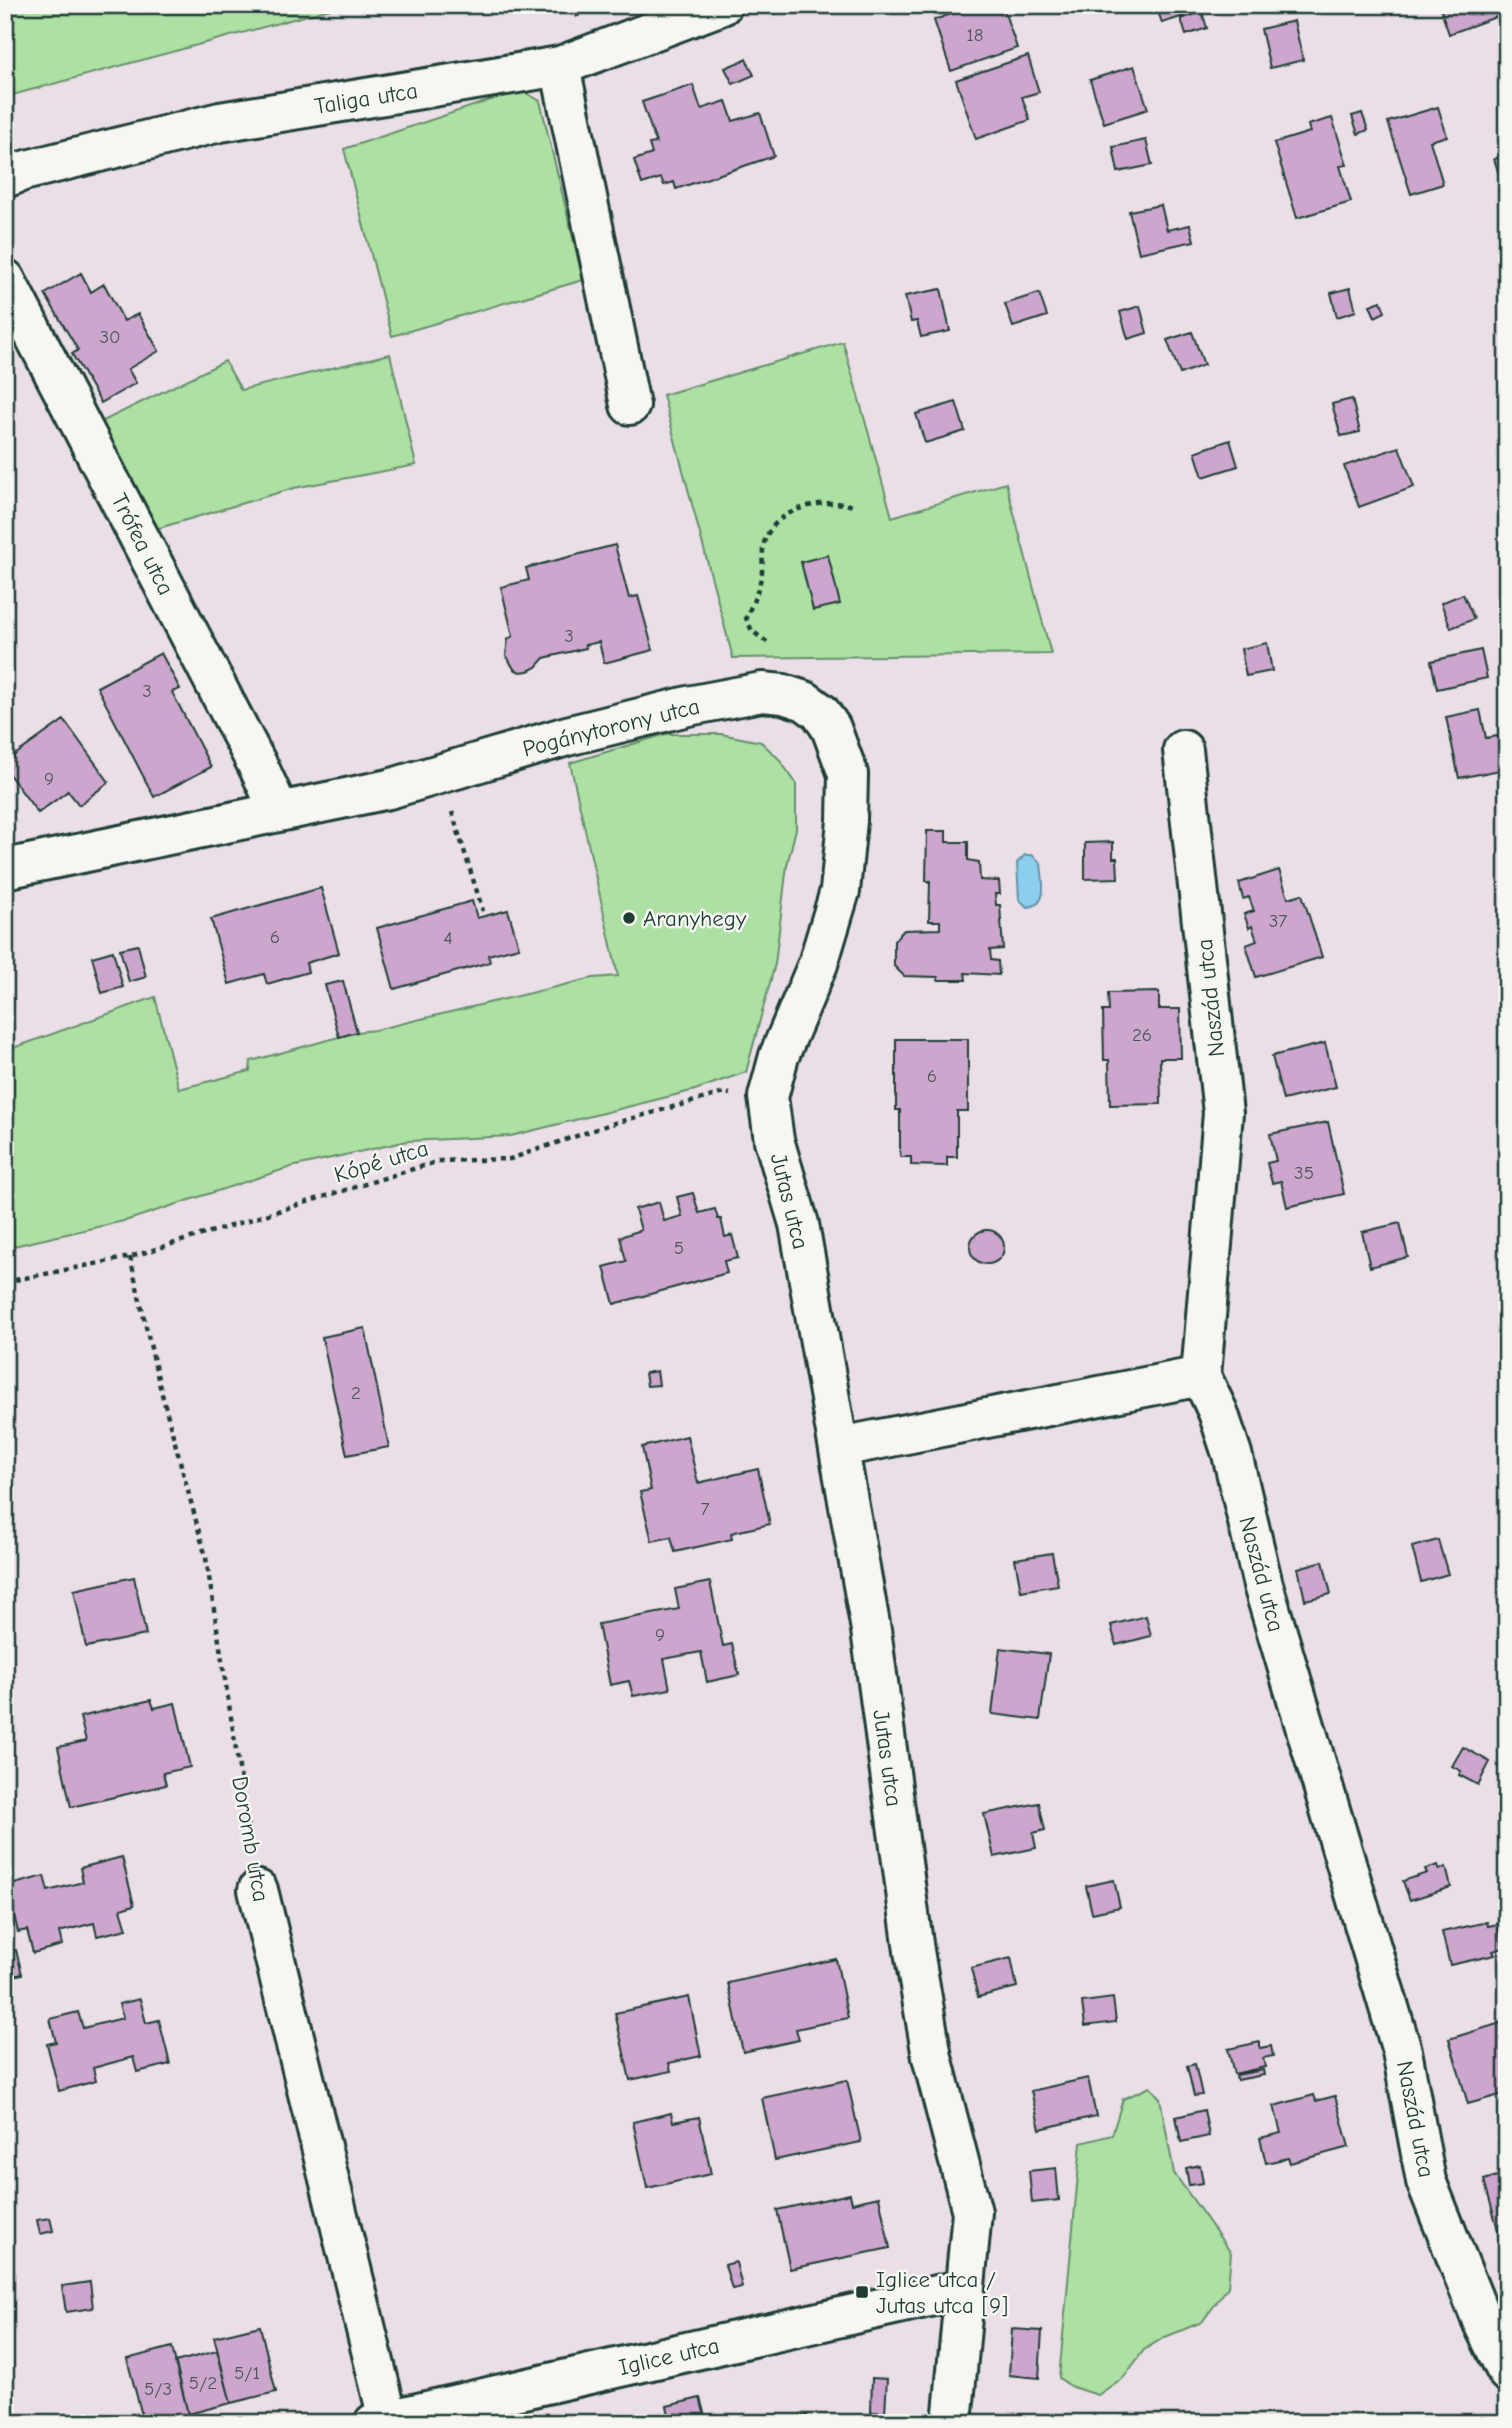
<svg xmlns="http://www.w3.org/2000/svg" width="1512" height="2428" viewBox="0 0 1512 2428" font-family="'Comic Neue',sans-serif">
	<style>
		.green { fill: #ace1a3; stroke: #668f6c; stroke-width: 2 }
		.water { fill: #8dceef; stroke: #6194a4; stroke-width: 2 }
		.building { fill: #cda6ce; stroke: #1f3d34; stroke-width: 2 }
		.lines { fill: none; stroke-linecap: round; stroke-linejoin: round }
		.minor-casing { stroke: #1f3d34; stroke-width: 44 }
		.path { stroke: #1f3d34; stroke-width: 4.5; stroke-dasharray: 5 5; stroke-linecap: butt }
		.minor { stroke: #f6f6f2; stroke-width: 38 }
		.poi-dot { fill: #1f3d34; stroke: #f6f6f2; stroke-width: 2.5 }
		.labels { text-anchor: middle; stroke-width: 5; stroke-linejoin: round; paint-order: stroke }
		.number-label { font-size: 19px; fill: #4a575a }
		.street-label { font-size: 23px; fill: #1f3d34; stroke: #f6f6f2 }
		.poi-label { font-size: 23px; fill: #1f3d34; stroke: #f6f6f2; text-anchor: start }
	</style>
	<rect width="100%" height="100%" fill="#eadee7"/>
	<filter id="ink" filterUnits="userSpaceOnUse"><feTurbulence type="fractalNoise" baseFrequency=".0143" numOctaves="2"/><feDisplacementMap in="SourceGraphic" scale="14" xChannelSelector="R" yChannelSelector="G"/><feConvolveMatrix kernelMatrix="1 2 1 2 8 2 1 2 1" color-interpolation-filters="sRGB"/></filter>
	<g filter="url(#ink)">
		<path class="green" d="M5,5H345L5,97Z
			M521,90L540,101L583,280L392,336L344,149Z
			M843,342L892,517L1006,483L1051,654L733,658L663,395Z
			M390,354L416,465L294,488L149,531L97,424L225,361L241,390Z
			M666,734H721L761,742L778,758L796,783V829L787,865L775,964L746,1072L695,1090L511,1136L408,1141L291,1167L128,1220L5,1248V1051L155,997L179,1089L250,1071L251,1061L357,1032L375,1030L593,978L618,976L570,763Z
			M1150,2087L1160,2098L1174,2173L1231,2253L1228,2287L1202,2322L1163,2338L1144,2350L1124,2377L1098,2395L1072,2387L1059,2378L1081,2143L1112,2135L1123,2099Z"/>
		<path class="water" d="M1025,855H1032L1041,863C1042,879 1050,906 1027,907L1019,899L1017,863Z"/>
		<path class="building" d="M977,5H1002L1017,48L951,71L934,20Z
			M1156,5H1181L1184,16L1162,23Z
			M1439,5H1507V13L1449,34Z
			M1202,12L1207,28L1186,35L1181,19Z
			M1294,21L1303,60L1270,68L1261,29Z
			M1028,56L1039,92L1022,97L1030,120L976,139L956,80Z
			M746,59L754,75L733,84L725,68Z
			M1134,66L1148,109L1104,123L1090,80Z
			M693,85L701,109L726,101L733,121L760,113L774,156L676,189L674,182L664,185L661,178L642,184L634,160L652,154L649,144L656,143L642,102Z
			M1438,107L1447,136L1430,141L1443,184L1411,194L1388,122Z
			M1362,113L1368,130L1358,134L1352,116Z
			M1332,118L1347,165L1340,166L1351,202L1297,218L1274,143L1310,132L1308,125Z
			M1146,140L1152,165L1118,172L1113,147Z
			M1507,155V171L1499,174L1494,159Z
			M1161,205L1167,230L1190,225L1194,241L1139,253L1129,211Z
			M81,273L91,292L104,284L124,321L138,314L159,351L128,369L136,383L101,403L72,354L78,350L45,294Z
			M1350,288L1356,311L1337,317L1331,293Z
			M941,289L950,331L921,337L917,321L911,322L905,296Z
			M1039,293L1047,316L1013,327L1005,304Z
			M1381,301L1385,312L1375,317L1370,305Z
			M1140,306L1147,333L1128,339L1120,312Z
			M1192,332L1204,365L1180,374L1167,340Z
			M1352,399L1360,432L1341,436L1332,404Z
			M956,402L965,431L925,443L916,414Z
			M1230,440L1238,466L1203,477L1195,452Z
			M1399,447L1414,487L1359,507L1344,466Z
			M615,545L629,598L638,596L653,650L604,663L599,642L585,645L586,648L544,658L536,667L528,671L520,672L514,669L506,655L508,639L513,636L501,587L529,580L526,568Z
			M828,555L840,604L813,610L801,562Z
			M1463,594L1474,619L1451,628L1441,603Z
			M1267,643L1272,671L1246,676L1241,649Z
			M1481,650L1487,678L1437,689L1431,661Z
			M161,653L180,689L172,692L211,767L154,797L97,687Z
			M1480,710L1486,738L1498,736L1505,769L1459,778L1446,717Z
			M64,720L109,782L79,805L68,791L38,813L5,769V762Z
			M927,831H946V842H968V860L979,862L980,880L999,881L1000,894H995L996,905H1000L1003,949L990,950L991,960L998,961L999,975L965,973L966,980H938V977L904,976L894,966V941L904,930L940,929V921H929L930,881H926Z
			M1113,842V858H1117L1118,878L1085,879V843Z
			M1279,870L1288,898L1302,894L1322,957L1256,977L1246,945L1257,941L1252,926L1249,928L1244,914L1254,911L1249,897L1243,899L1239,883Z
			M321,888L339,953L306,963L308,972L267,984L264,974L229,984L211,919Z
			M472,901L477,918L508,910L519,947L488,955L490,962L394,989L377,928Z
			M138,945L146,977L129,982L120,949Z
			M113,951L123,987L102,993L92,957Z
			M343,981L357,1032L339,1037L325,985Z
			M1159,992V1009H1180L1181,1058H1160L1161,1104L1110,1105L1109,1060H1104L1103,1011H1109L1108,993Z
			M896,1039H968V1111H957V1157H947V1166L911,1165V1157H900V1110H896Z
			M1325,1043L1336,1087L1283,1100L1272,1056Z
			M1328,1122L1344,1194L1287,1207L1281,1181L1272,1183L1267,1163L1276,1161L1270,1134Z
			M693,1193L699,1213L715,1209L718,1219H721L725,1237L732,1235L738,1258L724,1261L727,1273L614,1304L604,1267L626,1261L620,1237L641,1230L635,1209L659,1202L664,1221L682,1216L677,1197Z
			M1400,1223L1408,1257L1370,1267L1362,1232Z
			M970 1247a17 17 0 1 1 34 0a17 17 0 1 1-34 0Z
			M365,1328L389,1447L347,1455L322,1337Z
			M657,1371L659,1385L647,1386L645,1373Z
			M687,1436L698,1483L758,1469L770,1524L731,1533L732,1539L675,1552L671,1537L652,1541L640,1492L651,1490L642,1447Z
			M1438,1540L1448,1574L1421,1582L1412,1547Z
			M1052,1553L1058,1585L1021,1591L1015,1559Z
			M1323,1561L1331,1594L1305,1600L1298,1568Z
			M134,1577L146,1635L86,1647L74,1590Z
			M710,1582L723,1646L732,1644L739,1675L707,1682L701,1652L664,1659L670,1689L633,1696L629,1681L610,1685L598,1624L679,1609L675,1589Z
			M1146,1616L1151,1636L1116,1645L1111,1625Z
			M1000,1648L1049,1654L1040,1720L992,1714Z
			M151,1700L154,1708L175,1703L190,1767L163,1773L166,1785L71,1807L58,1747L86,1741L80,1717Z
			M1463,1747L1490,1762L1478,1785L1459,1775L1461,1771L1452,1766Z
			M1039,1803L1045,1830L1033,1833L1036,1848L994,1857L984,1814Z
			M122,1857L134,1905L121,1909L127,1929L97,1936L94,1923L59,1932L62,1945L33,1953L27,1930L18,1932L7,1886L44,1876L48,1891L83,1882L80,1868Z
			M1438,1865L1439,1870L1446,1867L1451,1887L1410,1900L1403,1881L1427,1873L1425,1869Z
			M1114,1880L1120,1907L1092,1913L1086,1886Z
			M1487,1922L1488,1926L1498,1924L1503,1948L1493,1951L1495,1955L1450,1965L1442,1932Z
			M16,1950L22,1974L5,1978V1953Z
			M1011,1958L1017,1987L978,1997L971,1968Z
			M836,1959L848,2018L796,2029L799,2040L743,2052L728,1983Z
			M689,1997L701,2056L669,2063L671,2071L630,2080L615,2013Z
			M1113,1998L1116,2022L1085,2026L1082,2002Z
			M140,1999L146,2023L159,2020L170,2064L137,2072L133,2057L93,2068L96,2081L59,2091L47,2044L56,2042L50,2019L78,2012L83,2028L123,2018L119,2004Z
			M1507,2021V2093L1468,2104L1449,2039Z
			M1260,2042V2048L1271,2046L1273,2056L1263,2058L1265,2067L1234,2074L1228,2049Z
			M1195,2064L1202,2095L1194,2096L1187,2066Z
			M1263,2070L1264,2075L1237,2080L1236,2075Z
			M1088,2078L1096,2116L1040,2129L1031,2091Z
			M847,2080L861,2142L775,2160L762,2098Z
			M1314,2095L1316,2101L1335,2096L1349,2147L1290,2163L1288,2158L1266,2163L1260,2138L1281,2133L1274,2106Z
			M1204,2110L1209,2136L1181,2142L1176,2117Z
			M671,2113L673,2122L699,2117L711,2174L647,2188L633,2122Z
			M1200,2165L1203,2183L1189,2185L1186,2168Z
			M1056,2168L1059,2200L1032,2203L1029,2171Z
			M1507,2173V2253L1504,2251L1484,2180Z
			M850,2194L852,2203L879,2197L890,2248L790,2269L777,2210Z
			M50,2218L53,2231L40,2234L37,2220Z
			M736,2262L742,2287L732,2289L725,2265Z
			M90,2282L93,2308L66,2312L62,2286Z
			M260,2326L276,2392L231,2403L214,2337Z
			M1012,2329L1042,2331L1039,2378L1009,2375Z
			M172,2347L188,2414L144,2423L127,2359Z
			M217,2351L231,2403L188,2414L175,2362Z
			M872,2378L887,2379L885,2413L871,2412Z
			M700,2398L707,2423H671L667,2406Z
			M807,2415L809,2423H775Z"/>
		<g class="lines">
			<g class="minor-casing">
				<path id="minor" d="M560,66L630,405
					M5,178L23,171L220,122L560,66L722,5
					M5,279L260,770L279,811
					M1183,750L1223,1113L1201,1376L1218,1412L1232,1454L1263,1585L1402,2051L1426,2181L1482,2321L1507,2372
					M5,869L389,789L567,736L688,706L762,692L783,694L805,701L820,712L831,728L848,774L847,821L840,891L818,964L779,1056L768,1097L774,1140L799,1224L871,1630L914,1951L932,2057L972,2212L952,2423
					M840,1447L1201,1376
					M258,1890L388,2419
					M374,2423L964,2289"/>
			</g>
			<path class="path" d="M574,5L578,17
				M767,642L752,631L746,618C753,602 760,588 762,571C763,562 762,552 764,543C773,509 823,497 853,506
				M452,812L483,911
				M130,1257L159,1383L206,1558L252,1851
				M5,1282L130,1257L439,1161L510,1159L611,1124L724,1093L730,1094"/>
			<use href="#minor" class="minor"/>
		</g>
	</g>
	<g class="poi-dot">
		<circle cx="629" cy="918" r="7"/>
		<rect x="855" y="2285" width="14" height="14" rx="3.5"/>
	</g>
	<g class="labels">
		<g class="number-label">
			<text x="975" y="41">18</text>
			<text x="110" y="343">30</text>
			<text x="569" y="642">3</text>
			<text x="147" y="697">3</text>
			<text x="49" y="785">9</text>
			<text x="1278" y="927">37</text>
			<text x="275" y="943">6</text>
			<text x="448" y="944">4</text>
			<text x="1142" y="1041">26</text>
			<text x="932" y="1082">6</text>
			<text x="1304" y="1179">35</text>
			<text x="679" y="1254">5</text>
			<text x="356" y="1399">2</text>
			<text x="705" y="1515">7</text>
			<text x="660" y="1641">9</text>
			<text x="247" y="2379">5/1</text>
			<text x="203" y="2389">5/2</text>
			<text x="158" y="2395">5/3</text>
		</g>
		<g class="street-label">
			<text transform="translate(366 98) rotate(-9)" y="8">Taliga utca</text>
			<text transform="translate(143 544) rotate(63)" y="8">Trófea utca</text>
			<text transform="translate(611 727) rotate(-14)" y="8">Pogánytorony utca</text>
			<text transform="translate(1210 998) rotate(-96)" y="8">Naszád utca</text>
			<text transform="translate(381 1161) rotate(-17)" y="8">Kópé utca</text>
			<text transform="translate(790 1201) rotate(76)" y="8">Jutas utca</text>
			<text transform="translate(1262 1574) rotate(75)" y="8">Naszád utca</text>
			<text transform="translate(888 1758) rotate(82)" y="8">Jutas utca</text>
			<text transform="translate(251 1839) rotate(80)" y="8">Doromb utca</text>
			<text transform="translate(1416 2119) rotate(79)" y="8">Naszád utca</text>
			<text transform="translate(669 2356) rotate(-13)" y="8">Iglice utca</text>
		</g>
		<g class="poi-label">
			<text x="643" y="926">Aranyhegy</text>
			<text x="876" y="2287">Iglice utca /<tspan x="876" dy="26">Jutas utca [9]</tspan></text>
		</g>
	</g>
	<rect width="1512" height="2428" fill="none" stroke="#f6f6f2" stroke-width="28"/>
	<rect x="14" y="14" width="1484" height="2400" fill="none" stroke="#1f3d34" stroke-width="2.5" filter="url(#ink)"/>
</svg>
